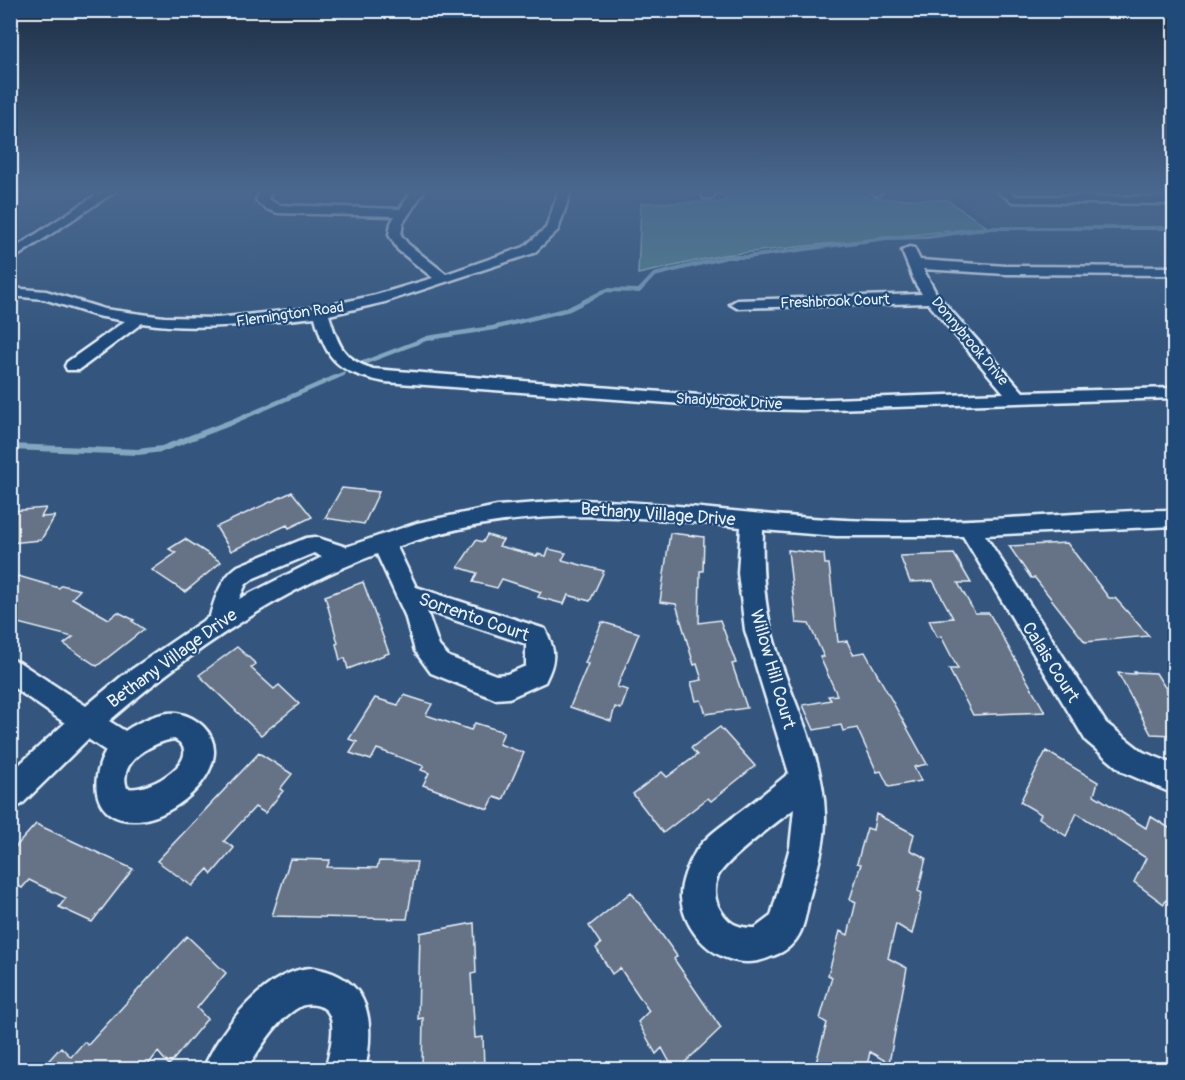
<svg xmlns="http://www.w3.org/2000/svg" width="1185" height="1080" viewBox="0 0 1185 1080" font-family="Pangolin,sans-serif">
	<style>
		.built { fill: #435f80 }
		.green { fill: #52838e; stroke: #9dbac3; stroke-width: 1.5 }
		.lines { fill: none; stroke-linecap: round; stroke-linejoin: round }
		.stream-far2 { stroke: #82a7bf; stroke-width: 4 }
		.stream-far1 { stroke: #82a7bf; stroke-width: 4.5 }
		.stream { stroke: #82a7bf; stroke-width: 6 }
		.building { fill: #667386; stroke: #e8f1f8; stroke-width: 1.5 }
		.minor-casing { stroke: #e8f1f8; stroke-width: 5 }
		.minor { fill: #1f4a7a; fill-rule: evenodd }
		.labels { text-anchor: middle; stroke-width: 4.5; stroke-linejoin: round; paint-order: stroke }
		.far-street-label { font-size: 15px; fill: #e8f1f8; stroke: #1f4a7a }
		.street-label { font-size: 18px; fill: #e8f1f8; stroke: #1f4a7a }
	</style>
	<rect width="100%" height="100%" fill="#34567e"/>
	<filter id="ink" filterUnits="userSpaceOnUse"><feTurbulence type="fractalNoise" baseFrequency=".0167" numOctaves="2"/><feDisplacementMap in="SourceGraphic" scale="12" xChannelSelector="R" yChannelSelector="G"/><feConvolveMatrix kernelMatrix="1 2 1 2 8 2 1 2 1" color-interpolation-filters="sRGB"/></filter>
	<g filter="url(#ink)">
		<path class="built" d="M947,191H1174V227L995,225Z"/>
		<path class="green" d="M716,191H855L870,198L947,200L987,227L723,255L638,274L641,203L723,202L726,199Z"/>
		<g class="lines">
			<path class="stream-far2" d="M600,293L607,290L639,291L654,275L727,257H747L886,238L927,237L991,228H1174"/>
			<path class="stream-far1" d="M363,363L428,338L493,328L569,309L603,292
				M228,424L343,374"/>
			<path class="stream" d="M10,447L138,452L162,449L232,422"/>
		</g>
		<path class="building" d="M342,488L379,492L364,524L325,518Z
			M292,492L312,517L289,528L287,525L231,551L216,527Z
			M46,508L41,517L55,516L41,540L10,543V511Z
			M670,533L704,537L703,571H700L699,623L720,620L736,663L732,664L747,708L706,714L701,700L696,701L691,682L702,680L697,664L694,665L676,604L660,602Z
			M487,535L503,540L499,546L537,556L538,554L546,556L549,549L566,553L562,560L604,571L590,601L568,595L564,604L538,597L541,592L502,579L497,588L473,582L477,573L458,567L476,540L483,542Z
			M185,539L221,562L185,592L152,570L176,553L169,549Z
			M1067,543L1109,598H1115L1149,636L1085,642L1035,578H1031L1009,546Z
			M788,550L824,554L825,564H829L838,642L847,641L853,654L865,652L927,764L914,767L921,781L889,787L881,771L877,772L857,728L843,731L841,725L814,730L803,705L831,700L828,696L837,695L820,657H824L809,624L796,623Z
			M954,554L971,583H958L975,613H989L1045,712L973,715L949,669H958L941,636L937,637L929,620L953,618L933,581L910,582L900,556Z
			M18,576L59,588L62,585L80,590L72,598L109,619L118,612L134,620L132,621L144,629L97,666L64,644L73,637L10,621V583Z
			M363,582L389,653L348,669L345,658L340,660L336,644L338,643L325,596Z
			M602,622L639,633L617,687L628,690L621,709L615,707L611,721L570,707L588,664L585,663Z
			M237,647L256,664L251,668L274,689L279,685L299,704L261,735L199,675Z
			M1134,672L1156,673L1171,697H1174V735L1151,734L1118,673L1135,674Z
			M404,695L432,704L426,715L471,730L475,723L504,732L499,744L524,753L503,800L494,797L488,809L423,785L429,773L421,770L424,766L377,749L371,760L350,753L357,742L349,739L375,698L398,705Z
			M720,727L755,766L711,801L708,798L663,833L633,794L662,772L667,777L697,755L691,748Z
			M1046,751L1098,782L1094,795L1146,828L1150,816L1174,831V906L1166,900L1164,904L1134,882L1146,858L1077,813L1066,836L1039,818L1041,814L1020,802Z
			M259,753L292,774L280,789L283,791L265,813L255,807L224,841L234,848L212,874L208,869L192,886L157,861Z
			M876,814L914,834L910,850L926,858L918,891L922,893L912,934L896,924L888,958L907,968L889,1063L870,1052L866,1070H814L827,1023L820,1019L832,977L828,975L840,931L848,935L856,902L850,899L861,864L857,863L867,828L873,830Z
			M36,824L133,869L92,922L59,907L66,898L29,880L22,888L10,882V853Z
			M290,859L330,860L327,867L377,868L379,861L417,862L407,919L272,916Z
			M631,892L677,956L674,959L721,1028L677,1070H674L662,1048L656,1054L638,1022L649,1011L620,968L612,974L596,948L601,944L589,926Z
			M474,923L476,973L471,974L475,1038L483,1037L484,1070H422L423,1018L418,1019L420,933Z
			M187,936L226,973L197,1008L207,1019L169,1065L158,1052L144,1070H40L61,1047L71,1057L84,1042L88,1045Z"/>
		<g class="lines">
			<g class="minor-casing">
				<path id="minor" d="M102,191H116L10,261V251Z
					M260,191H272L268,199L279,205L400,209L412,191H424L403,223L401,235L408,244L446,274L524,247L546,228L559,191H571L558,230L534,253L385,302L329,315C338,344 342,359 373,369L750,399L802,400L1004,393L928,303L737,308L730,304L737,300L922,294L915,283L902,251L909,247L914,248L920,260L1006,266L1174,267V275L1006,274L923,269L937,295L1023,392L1174,388V398L802,410L750,409L385,382C339,372 327,363 315,317C257,323 200,332 142,323L79,370H67L65,366L67,362L125,321L97,316L44,299L10,296V288L46,291L104,309L164,317L217,318L321,307L376,295L433,278L398,250L389,235L391,223L395,216L278,213C269,210 262,208 256,200Z
					M701,191H713L714,196L712,198H704Z
					M870,191H882V192L876,195Z
					M997,191H1010L1016,196L1174,197V204L1013,202Z
					M579,500C678,502 775,519 874,521C975,524 1074,511 1174,510V526L985,535L1106,723L1143,752L1174,764V794L1123,772L1086,741L963,536H836L763,530C762,563 763,596 771,629C785,691 824,750 825,815C826,842 817,869 810,895C806,910 805,930 794,942C787,951 778,954 768,958C728,974 685,940 681,898C680,883 688,864 696,851C706,836 722,826 736,815C754,802 772,787 789,773L745,630L738,573L741,527C622,514 512,505 397,547L416,587L545,629C556,651 556,660 545,682L509,698L495,699L431,673L415,651L405,615L377,554C279,590 189,652 109,721L125,731C138,722 161,711 177,713C197,717 215,732 214,753C212,786 167,820 136,820C92,822 89,780 106,751L88,739L21,805L10,809V773L65,723L10,685V659L19,662L86,706L122,676L210,616C215,597 222,577 238,566L306,538L315,537L346,547L417,523L497,506ZM314,553L322,557L239,599L246,584L254,578ZM427,611L526,644V666L507,674L496,675L449,657L439,646ZM174,739C207,755 152,793 127,788C117,761 153,742 174,739ZM794,809L790,847L771,916L755,928C739,928 730,925 721,911C714,901 713,886 718,876C728,858 777,822 794,809Z
					M314,968C371,978 375,1021 365,1070H325C329,1054 342,1012 319,1006C314,1004 306,1004 301,1006C277,1018 260,1049 246,1070H203C218,1031 268,967 314,968Z"/>
			</g>
			<use href="#minor" class="minor"/>
		</g>
	</g>
	<linearGradient id="sky" x2="0" y2="1"><stop stop-color="#1d2f45"/><stop offset="0.56" stop-color="#4a688f"/><stop offset="1" stop-color="#4a688f" stop-opacity="0"/></linearGradient>
	<rect width="1185" height="342" fill="url(#sky)"/>
	<g class="labels">
		<g class="far-street-label">
			<text transform="translate(835 301) rotate(-2)" y="5">Freshbrook Court</text>
			<text transform="translate(290 314) rotate(-8)" y="5">Flemington Road</text>
			<text transform="translate(970 341) rotate(50)" y="5">Donnybrook Drive</text>
			<text transform="translate(729 401) rotate(3)" y="5">Shadybrook Drive</text>
		</g>
		<g class="street-label">
			<text transform="translate(658 514) rotate(4)" y="6">Bethany Village Drive</text>
			<text transform="translate(474 617) rotate(19)" y="6">Sorrento Court</text>
			<text transform="translate(172 658) rotate(-36)" y="6">Bethany Village Drive</text>
			<text transform="translate(1051 662) rotate(58)" y="6">Calais Court</text>
			<text transform="translate(773 669) rotate(74)" y="6">Willow Hill Court</text>
		</g>
	</g>
	<rect width="1185" height="1080" fill="none" stroke="#1f4a7a" stroke-width="36"/>
	<rect x="18" y="18" width="1149" height="1044" fill="none" stroke="#e8f1f8" stroke-width="2" filter="url(#ink)"/>
</svg>
